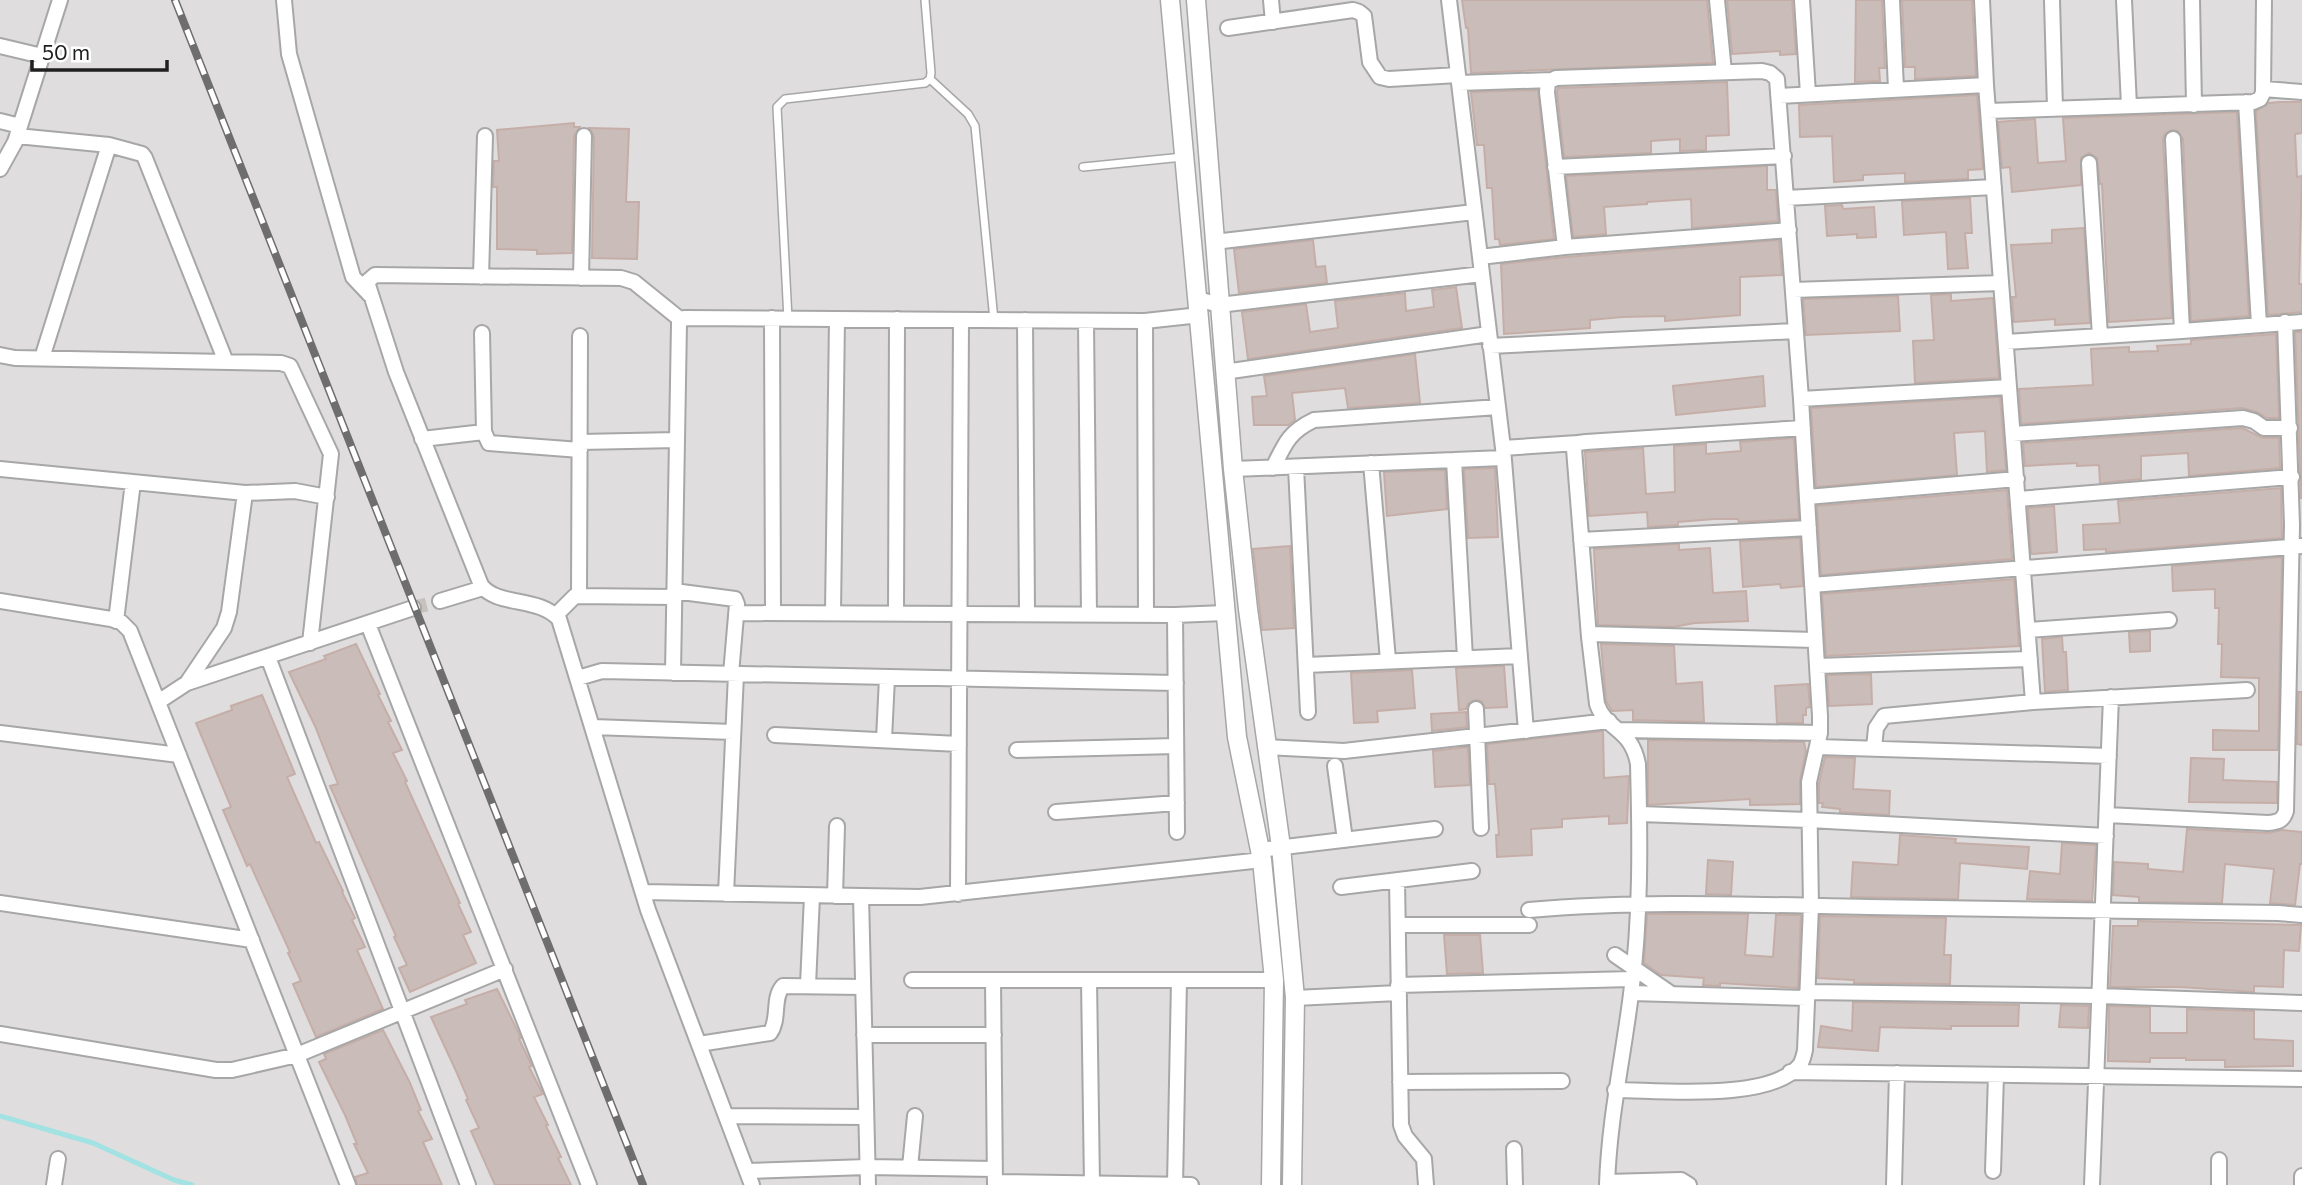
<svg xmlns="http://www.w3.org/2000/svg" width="2302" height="1185" viewBox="0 0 2302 1185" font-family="Commissioner,sans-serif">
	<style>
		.residential { fill: #dfddde }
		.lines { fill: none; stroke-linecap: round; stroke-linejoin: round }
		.stream { stroke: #a2e2e3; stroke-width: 5 }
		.building { fill: #cabcb9; stroke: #c5aea7; stroke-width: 2 }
		.minor-tunnel { stroke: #c8c2be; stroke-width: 14; stroke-dasharray: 14 7; stroke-linecap: butt }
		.service-casing { stroke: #a7a7a7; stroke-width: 10 }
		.minor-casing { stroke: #a7a7a7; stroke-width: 18 }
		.tertiary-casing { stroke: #a7a7a7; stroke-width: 21 }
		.service { stroke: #fff; stroke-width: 7 }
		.minor { stroke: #fff; stroke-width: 14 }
		.tertiary { stroke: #fff; stroke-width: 18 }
		.rail-casing { stroke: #6e6e6e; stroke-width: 8 }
		.rail { stroke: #fff; stroke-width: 5; stroke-dasharray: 16; stroke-linecap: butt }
	</style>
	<rect width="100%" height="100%" fill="#f2ebe6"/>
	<path class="residential" d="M0,0H2302V1185H0Z"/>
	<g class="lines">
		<path class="stream" d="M0,1116L93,1143L174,1180L192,1185"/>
	</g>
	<path class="building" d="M1462,0H1707L1713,63L1471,73L1468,28H1466Z
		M1727,0H1792L1796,54L1780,55V51L1732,54Z
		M1856,0H1882L1885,68H1879L1880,81L1855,82Z
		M1902,0H1972L1976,76L1915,79V67H1905Z
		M1727,82L1729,135L1706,136V150L1680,151V139L1651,141V153L1564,157L1557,92L1558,88Z
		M1538,90L1554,239L1500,245L1499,239H1495L1492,188H1487L1484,145H1477L1471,92Z
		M1977,95L1983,169L1968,170V179L1905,182V173L1863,175V180L1834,182L1832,136L1800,137L1799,105Z
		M2279,102H2302V133L2295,134L2297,177L2302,176L2299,284H2302V312L2268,315L2256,111L2269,103Z
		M2237,112L2249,316L2191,321L2183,139L2178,131L2172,130L2165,134L2163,139L2172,318L2109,322L2102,184H2100L2097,158L2089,153L2081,158V185L2012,192L2010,167L2002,168L1998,122L2035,119L2038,163L2066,161L2063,118Z
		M574,123V127H580L574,136L572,253L537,254V250L497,249V187H493L494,161H499L497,130Z
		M589,128L629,129L626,202H639L637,259L592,258L594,136Z
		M1767,166V190H1776L1778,221L1692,228L1691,199L1647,202V204L1604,207L1606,234L1573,237L1566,176Z
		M1970,198L1972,233H1965L1968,268L1948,269L1946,232L1904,235L1902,201Z
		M1842,205L1843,209L1874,207L1876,237L1857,238V234L1827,236L1825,206Z
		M2084,228L2090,323L2055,325V319L2014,322L2012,297H2016L2011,245L2052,243V230Z
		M1313,240L1316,267L1325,266L1327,283L1239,293L1234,249Z
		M1779,240L1782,275L1740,277V315L1665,321V316L1622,317L1590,320V328L1504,334L1501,264L1566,257Z
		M1456,287L1462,328L1248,359L1242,312L1306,304L1310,332L1338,328L1335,301L1405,293L1406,311L1434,307L1432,290Z
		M1951,294V301L1993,298L1999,378L1915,383L1913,341L1934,340L1931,295Z
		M1898,296L1900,331L1806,335L1803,299Z
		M2295,332H2302V498H2301Z
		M2276,334L2279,418H2267L2257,412L2242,408L2021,424L2019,389L2093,385L2091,349L2129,347V352L2158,351L2157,346L2191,344V340Z
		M1415,354L1420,403L1348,408L1345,388L1292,393L1295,420L1288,425H1254L1252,397L1267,396L1264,376Z
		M1763,376L1765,406L1676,415L1673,386Z
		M2000,397L2006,470L1987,472L1985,431L1954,433L1957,475L1816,487L1811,408Z
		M2242,428L2263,438H2279L2280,468L2189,476L2188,453L2141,456V479L2100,483L2099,465L2077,466V463L2025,466L2023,443Z
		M1794,438L1799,519L1739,522L1738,519H1714L1678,522V525L1648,527L1647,512L1589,516L1585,452L1643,448L1646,494L1675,492L1674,446L1706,444V454L1741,451L1740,442Z
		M1495,468L1498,537L1468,538L1464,469Z
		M1445,470L1447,509L1387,516L1384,472Z
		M2281,488L2282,538L2106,552V549L2084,550L2083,525L2120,523L2118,501Z
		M2007,490L2012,559L1821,575L1817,506Z
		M2054,506L2057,552L2031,554L2028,508Z
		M1800,538L1803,586L1781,588L1780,584L1743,587L1740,541Z
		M1679,544V550L1710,548L1713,593L1746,591L1748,621L1695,623L1673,627L1598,625L1594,549Z
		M1290,546L1294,628L1262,630L1253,549Z
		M2282,557L2278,750H2213V730L2259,731V678L2221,677L2222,644H2218L2219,608H2215V589L2173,591L2172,566Z
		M2014,579L2019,646L1826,656L1822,594Z
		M2150,631V651L2130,652L2129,632Z
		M2062,637L2063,652H2066L2068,690L2045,692L2042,639Z
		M356,644L380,694L378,695L391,721L388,722L402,750L393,753L407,781L405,782L460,903L458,904L471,932L463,935L476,963L410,992L399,968L407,965L394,937L396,936L330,786L338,784L315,726L289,672L326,659L324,656Z
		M1601,644L1674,646L1676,684L1702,682L1704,722L1633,720V710L1612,711L1606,701Z
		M1504,666L1507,707L1485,708L1481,701L1475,700L1468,704L1466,709L1459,710L1456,668Z
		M1412,670L1415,708L1377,711L1378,722L1354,723L1351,673Z
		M1871,674L1872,704L1829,706L1827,675Z
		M1808,684L1810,707L1806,708V715H1803V723H1777L1775,686Z
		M2298,692H2302V745L2297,744Z
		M262,695L295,774L287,777L316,843L319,842L343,891L342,892L355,918L352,920L365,947L357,950L383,1009L316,1037L293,984L301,981L288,953L290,952L250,864L247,866L223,810L231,807L196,723L232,710L231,706Z
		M1466,712L1467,727L1432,731L1431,714Z
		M1603,731L1604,778L1629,776L1627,823L1609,824V816L1562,819V827L1531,829L1532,855L1497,857L1496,835H1499L1496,796L1495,784H1489L1487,744Z
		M1648,740L1804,742L1806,752L1800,780V804L1750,805V799L1648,805Z
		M1468,747L1470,785L1435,787L1433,751Z
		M1825,757L1855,758L1853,789L1890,791L1889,815L1840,812V809L1822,807L1823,803H1819V783Z
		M2191,758L2224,759L2223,780L2277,782V803L2189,802Z
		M2187,829L2268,833L2282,830L2302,832V864H2300L2295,905L2270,903L2274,869L2225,864L2222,903L2139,902V897L2113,895L2114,862L2148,864V869L2183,872Z
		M1900,835L1956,839L1955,843L2029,847L2027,869L1960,863L1958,899L1851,897L1853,862L1898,865Z
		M2062,843L2096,845L2092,901L2027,899L2030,871L2060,874Z
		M1708,860L1733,862L1731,895L1706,894Z
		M1647,914H1748L1745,955L1773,957L1776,915H1801L1798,988L1720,983V986L1703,985L1704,978L1661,975L1644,963Z
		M1820,916L1946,918L1944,955H1951L1950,984L1854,983V980L1818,978Z
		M2138,921L2301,925L2299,951L2284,950L2283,987L2254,986V992L2180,987H2110L2113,926H2138Z
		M1444,935H1480L1483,973L1447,974Z
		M497,989L521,1038L519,1039L532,1066L529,1067L543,1094L534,1097L548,1125L546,1126L561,1157L558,1158L571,1185H495L471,1131L479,1128L466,1100L468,1099L456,1071L431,1017L467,1004L465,1000Z
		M1853,1002L2019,1005L2018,1026H1951V1029L1880,1027L1878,1051L1818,1047L1821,1026L1852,1031Z
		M2061,1005L2089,1006L2088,1028L2059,1027Z
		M2109,1006L2150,1007V1033H2187V1009L2254,1011V1039L2293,1041V1066L2225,1067V1060H2186V1058H2150V1062L2108,1061Z
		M383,1030L410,1083L421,1110L418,1111L432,1139L423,1142L442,1185H357L355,1177L368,1173L354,1144H357L345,1115L319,1062L326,1059L324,1054Z"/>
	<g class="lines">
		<path class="minor-tunnel" d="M413,608L440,601"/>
		<g class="service-casing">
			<path id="service" d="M930,79L968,114L975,126L994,320
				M1083,167L1183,157
				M788,319L777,107L785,99L925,83L930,79L931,73L925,0"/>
		</g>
		<g class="minor-casing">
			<path id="minor" d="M284,0L289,54L353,277L370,295
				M1271,0L1273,22
				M1449,0L1503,448L1526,731
				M1717,0L1724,72
				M1802,0L1808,94
				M1892,0L1896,89
				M1982,0L1986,85L2033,702
				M2052,0L2055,109
				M2124,0L2129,106
				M2192,0L2194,105
				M1228,28L1353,10L1359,12L1364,16L1370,62L1380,77L1389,79L1458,75
				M0,46L42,56
				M1459,83L1552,80
				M2263,93L2264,89L2302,92
				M1779,96L1986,85
				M2246,102L2259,325
				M1988,111L2253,102L2260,99L2263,93L2264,0
				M0,121L20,126
				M17,136L109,145L142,154L145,158L226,362
				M2173,139L2182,331
				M2089,163L2100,336
				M1555,167L1784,156
				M0,169L15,142L60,0
				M1786,198L1994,187
				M1214,242L1474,212
				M1565,247L1547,92L1548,82L1556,78L1762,71L1770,73L1777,79L1801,399L1820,716V733L1809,782L1811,906L1805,1050C1804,1055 1803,1060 1800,1065C1769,1102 1660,1090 1615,1090
				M1480,257L1565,247L1789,230
				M481,277L485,136
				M581,278L584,136
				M1793,290L2001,283
				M1198,299L1219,305L1482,274
				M772,318L773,613
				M681,320L634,282L621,278L375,275L367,282L396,372L481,585C497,607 538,596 559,619L648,910L752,1185
				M1025,320L1027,614
				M1086,321L1089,615
				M1145,321L1146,615
				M482,333L484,432L489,443L580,450
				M2006,342L2182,331L2302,322
				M1490,346L1796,331
				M0,355L15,358L281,363L290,366L331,454L310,643
				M42,358L109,145
				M1224,372L1489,334
				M1801,399L2009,387
				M2013,434L2243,418L2254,421L2264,428H2290
				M422,439L484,432
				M580,442L677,440
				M1503,448L1578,443
				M1454,460L1465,658
				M1371,463L1388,660
				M1296,467L1308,712
				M1273,468C1285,443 1289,432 1314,420L1498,407
				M0,469L245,493L295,491L327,497
				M1233,469L1503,458
				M1807,497L2017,479
				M2018,499L2292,477
				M1581,540L1809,528
				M1812,585L2302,546
				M674,591L735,599L737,604L731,674
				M579,596L580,336
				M0,601L111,619L121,622L130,631L348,1185
				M440,601L483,588
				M736,613L1175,615L1225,613
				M833,613L837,319
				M896,614L897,319
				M556,615L575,596L674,597
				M1175,615L1177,832
				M116,621L133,482
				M368,624L589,1185
				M2028,630L2169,620
				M1589,634L1815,640
				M268,657L468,1185
				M1306,665L1520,656
				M1817,666L2030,659
				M673,673L679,323L684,318L1145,321L1200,315
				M578,678L602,671L1176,683
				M187,683L413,608
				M158,702L187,683L224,628L229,612L245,493
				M1476,709L1481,828
				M593,727L733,732
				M1620,730L1820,733
				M0,733L179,755
				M775,735L959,744
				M884,739L887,678
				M1266,747L1344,751L1609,721
				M1818,747L2109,756
				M1874,748L1876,728L1884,716L2033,702L2247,690
				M1017,750L1176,746
				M1335,766L1345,840
				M1056,812L1177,803
				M1640,814L1809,820L2106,836
				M2107,815L2268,823C2278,822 2283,821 2286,811L2292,525L2285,322
				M1260,850L1435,829
				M1397,880L1401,1125L1405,1136L1424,1159L1426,1185
				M1341,887L1472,871
				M643,892L920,897L1262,860
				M726,894L736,674
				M958,894L961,320
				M835,896L837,826
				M861,896L868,1185
				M0,903L252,940
				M1529,910C1642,900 1756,905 1869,907C2006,910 2142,912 2278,913L2302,915
				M1398,925H1529
				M1615,955L1670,993
				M912,980H1274
				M993,980L995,1185
				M1089,980L1092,1184
				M808,985L812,896
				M1398,985L1632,979
				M1807,992L2099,996L2302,1003
				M1631,993L1807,998
				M1295,998L1398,993
				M0,1034L216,1070H232L297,1055L505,969
				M864,1035H994
				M699,1044L770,1033C780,1019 772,998 783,986L863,987
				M1790,1072L2302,1079
				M1400,1082L1562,1081
				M727,1116L866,1117
				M1514,1149L1515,1185
				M910,1167L915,1116
				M747,1171L867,1167L995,1169
				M1993,1171L1996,1075
				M995,1182L1191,1185
				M1607,1182L1681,1180L1689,1185
				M54,1185L58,1159
				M1175,1185L1179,981
				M1607,1185C1609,1120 1623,1058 1631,994C1641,918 1640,840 1638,764C1631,727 1606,731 1597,704L1589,637L1574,449L1578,443L1586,442L1803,428
				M1894,1185L1897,1073
				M2092,1185L2111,697
				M2219,1185V1160
				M2302,1185V1176"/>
		</g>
		<g class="tertiary-casing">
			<path id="tertiary" d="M1170,0L1237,737L1262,860L1274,980L1271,1185
				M1196,0L1233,469L1248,609L1281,847L1295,998L1292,1185"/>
		</g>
		<use href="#service" class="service"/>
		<use href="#minor" class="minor"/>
		<use href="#tertiary" class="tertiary"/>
		<g class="rail-casing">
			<path id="rail" d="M175,0L643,1185"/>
		</g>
		<use href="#rail" class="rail"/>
	</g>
	<path d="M32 60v10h135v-10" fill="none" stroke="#202020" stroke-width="3.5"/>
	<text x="42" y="60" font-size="21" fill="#202020" stroke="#ffffff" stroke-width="5" paint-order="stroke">50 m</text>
</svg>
